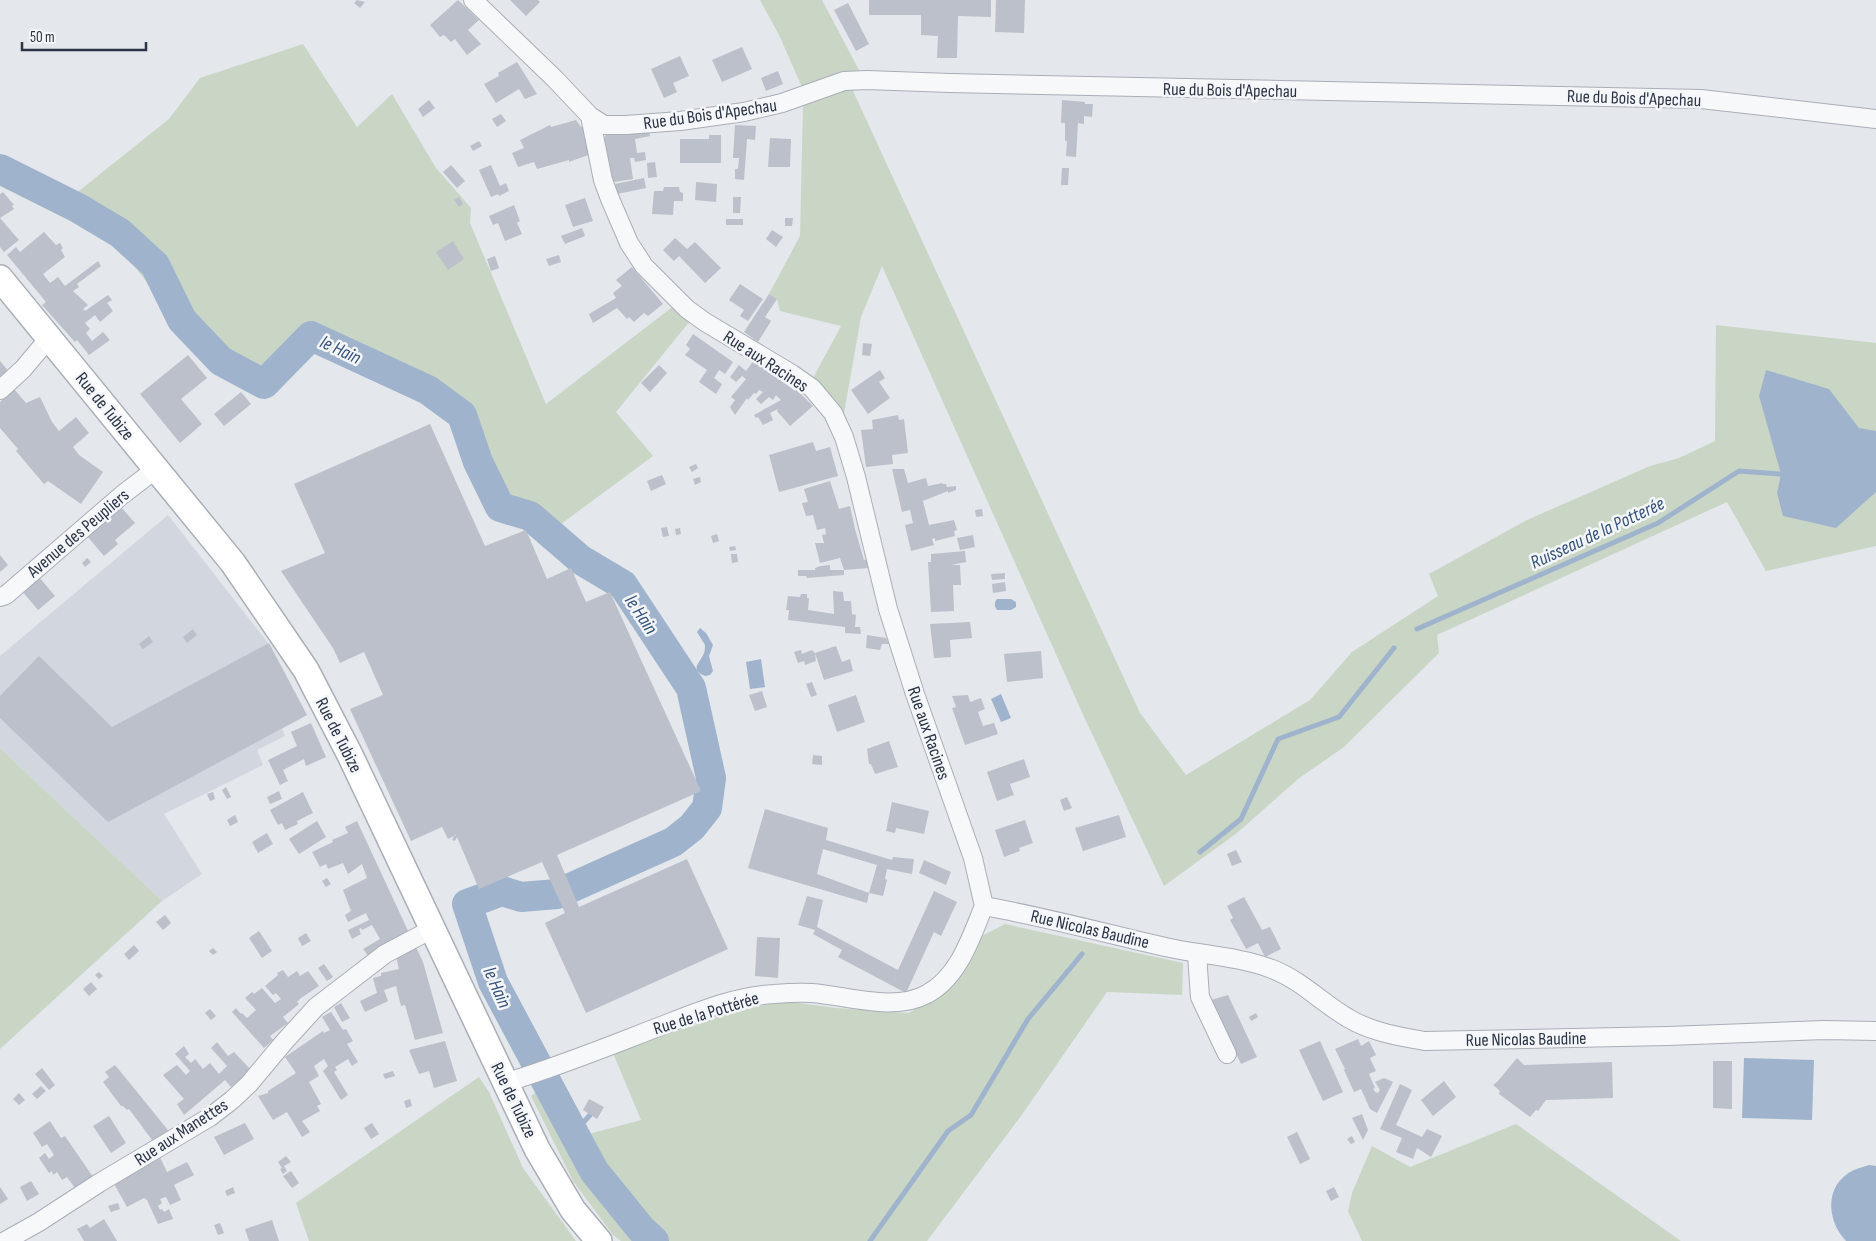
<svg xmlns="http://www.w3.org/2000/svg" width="1876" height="1241" viewBox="0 0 1876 1241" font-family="'Sofia Sans Condensed',sans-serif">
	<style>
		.built { fill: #d2d6de }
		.green { fill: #c9d6c5 }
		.water { fill: #9fb4cc }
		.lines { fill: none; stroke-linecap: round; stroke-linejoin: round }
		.stream { stroke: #9fb4cc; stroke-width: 5 }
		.river { stroke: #9fb4cc; stroke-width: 30 }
		.building { fill: #bbc0ca }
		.street-casing { stroke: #a9aeb7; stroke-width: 20 }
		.secondary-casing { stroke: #a9aeb7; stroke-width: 28 }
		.street { stroke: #f7f8fa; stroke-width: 18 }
		.secondary { stroke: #fff; stroke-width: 25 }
		.labels { text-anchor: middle; stroke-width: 5; stroke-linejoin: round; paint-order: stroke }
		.street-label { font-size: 18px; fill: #2b3445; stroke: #f4f6f9 }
		.water-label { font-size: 19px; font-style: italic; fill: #34527a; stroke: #f4f6f9 }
	</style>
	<rect width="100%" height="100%" fill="#e4e7ec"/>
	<path class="built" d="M168,515L268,643L307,715L282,729L285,736L257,750L263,765L164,814L202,874L162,901L0,748V656Z"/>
	<path class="green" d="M760,0H822L860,72L853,91L1140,713L1186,775L1310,700L1352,652L1438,596L1429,574L1527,520L1650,466L1679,458L1715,441L1716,325L1876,343V546L1766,571L1727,502L1437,635L1439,653L1344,747L1298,779L1237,833L1164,886L1085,719L882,266L861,317L843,419L812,380L841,326L780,311L777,299L769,294L800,236L803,105L809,103L779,35Z
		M303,44L357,127L392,94L436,168L471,208L470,223L546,404L675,305L690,321L616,412L653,456L557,527L538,510L505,496L490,462L481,424L453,396L304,328L283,351L265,396L203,354L117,244L55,210L169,119L200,78Z
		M0,748L162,901L0,1049Z
		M1005,924L1183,963L1182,995L1107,992L1021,1116L927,1241H621L613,1235L573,1181L531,1096L545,1085L570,1139L641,1120L613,1053L732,1012L784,1001L836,1008L909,1013L954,985L980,937Z
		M479,1077L489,1092L523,1168L576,1241H309L296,1203Z
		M1516,1124L1681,1241H1362L1348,1211L1352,1193L1372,1146L1410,1167Z"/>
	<path class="water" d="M1766,370L1829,389L1859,428L1876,431V492L1836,528L1783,516L1777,493L1781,474L1759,396Z
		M997,599H1011L1016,602V607L1011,610H997C994,606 994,603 997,599Z
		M700,628L706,633L713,645L709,656L713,671L710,675L705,676C689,669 700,663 704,653C705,650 705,647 705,645L697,632Z
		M761,659L765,687L750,689L746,662Z
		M1001,694L1011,718L1001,722L991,699Z
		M1744,1058L1814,1060L1812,1120L1742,1118Z
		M1869,1165L1876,1166V1241H1846C1826,1220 1824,1184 1854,1170C1858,1168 1864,1167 1869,1165Z"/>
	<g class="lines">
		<path class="stream" d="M1417,629L1658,523L1739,471L1781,474L1787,472
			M1200,852L1241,819L1278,739L1339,717L1394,648
			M574,1133L590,1115
			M870,1241L948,1131L971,1115L1028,1019L1082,954"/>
		<path class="river" d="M0,169L78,208L120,233L155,265L182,320L221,361L264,384L311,336L428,390L462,415L478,462L500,507L530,516L581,560L623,585L691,688L711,778L707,808L692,827L673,842L557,894L521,897L502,891L467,904L493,982L594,1171L641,1229L654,1241"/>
	</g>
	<path class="building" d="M357,0L365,2L360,8L354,3Z
		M458,0L479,20L468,30L481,44L467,55L455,39L451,42L444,35L440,37L430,25Z
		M510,0H538L540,2L526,16Z
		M869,0H991V17L958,16L957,58H937L938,36L921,35V15H869Z
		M996,0H1025L1024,33L995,32Z
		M848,3L869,44L856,51L834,10Z
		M742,47L752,69L722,82L712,60Z
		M680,56L689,76L673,83L677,92L664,98L651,69Z
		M517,62L537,94L525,99L519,89L496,103L484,84L499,76L498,73Z
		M778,71L783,84L766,91L761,78Z
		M429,100L435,108L423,117L418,109Z
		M1062,100L1085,102V104H1093L1092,117L1084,116V124L1078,123L1076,157L1066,156L1067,141H1065V123H1061Z
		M501,114L506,121L497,127L492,119Z
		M576,120L581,127L583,126L591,154L569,162V160L537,169L534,162L518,167L512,153L524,148L520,140L550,125L551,127Z
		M735,125L756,126L755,140L747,139L744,180L735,179V169H738L739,158H733Z
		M649,130L650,136L635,139L637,153L645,152L646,160L635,162L634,158H630L633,179L613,182L604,138L606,135L622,132Z
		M709,135H721V163H680V139H709Z
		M770,138L791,139L790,167H768Z
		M479,141L482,146L473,151L470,146Z
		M655,162L657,177L648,178L647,163Z
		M451,165L465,181L457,188L443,172Z
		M491,165L500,186L506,183L509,191L499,196L498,194L491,197L479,170Z
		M1062,168H1069L1068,185H1061Z
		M644,178L646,188L617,194L615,184Z
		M696,182L717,184L716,202L695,200Z
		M664,187H679L680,192L683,193V201H674L673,215L652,214L654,191H663Z
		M3,192L14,205L12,206L14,209L0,218L19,240L4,252L0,247V194Z
		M459,197L463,204L459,207L454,200Z
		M733,197H741L740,213H733Z
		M585,198L593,221L573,227L565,205Z
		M514,205L520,221L517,223L522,234L505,241L498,223L493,225L489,216Z
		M785,218H793L792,226H785Z
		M726,219H743V225H726Z
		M582,228L585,236L565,244L561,236Z
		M772,230L783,237L776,247L766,239Z
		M44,232L56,245L60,243L63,248L61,250L65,257L43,274L50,283L58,277L65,286L98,261L101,266L77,284L79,287L73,291L88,305L83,309L85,311L108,295L112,300L107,303L113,311L100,322L95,315L85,323L90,329L86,333L92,341L103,332L110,340L89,355L77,340L75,342L42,305L46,302L7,255L16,247L20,252Z
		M675,238L687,249L695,242L721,268L705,283L679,256L674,261L663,250Z
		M453,241L464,259L448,270L436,252Z
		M559,255L561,262L549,266L546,259Z
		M495,256L499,268L491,271L487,259Z
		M632,267L663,304L648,316L644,313L634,322L629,317L627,319L617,308L593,323L589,314L616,298L613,293L622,286L616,280Z
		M740,284L763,299L748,321L740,316L744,310L729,300Z
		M769,294L777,299L765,317L771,321L758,342L744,332Z
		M693,334L733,362L725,374L719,370L714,378L722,384L716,394L699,382L707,370L685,355L690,349L686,345Z
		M863,343L872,344L870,356L862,355Z
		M188,355L207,378L181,399L202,424L180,443L140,394Z
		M754,360L795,391L797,390L813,406L790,426L777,411L778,409L770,413L773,420L763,425L758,417L756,418L754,415L781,400L776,395L773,400L769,397L761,404L756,399L763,392L759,390L756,394L754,393L748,400L747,398L735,415L730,407L735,400L731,397L746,379L742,376L736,382L730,377L739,365L746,371Z
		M0,361L10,373L0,380Z
		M659,365L667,373L650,392L641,383Z
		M880,370L885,378L879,382L890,398L868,414L851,390Z
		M14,389L26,403L40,397L52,422L59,431L76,417L89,433L73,447L79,455L103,472L81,504L48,481L44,484L16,451L18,449L0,428V402Z
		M241,392L251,404L224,426L214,414Z
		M898,415L899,420L904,419L908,453L892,455L893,464L866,467L861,430L873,429L872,420Z
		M430,424L485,546L526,530L547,579L571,568L586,602L610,592L701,791L557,855L579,907L687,859L728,949L586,1013L545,923L565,913L542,862L479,889L457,837L455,841L452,840L454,836H456V835L448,839L442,827L411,841L350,709L383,695L364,652L340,663L333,648L281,571L325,553L294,484Z
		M813,442L816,451L830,447L838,476L779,492L769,455Z
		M696,464L698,468L692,472L689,467Z
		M892,469H904L908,483L926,478L928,486L942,483L943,484H946L947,487L956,486V490L948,493V491L923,501L929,525L954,520L957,530L954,531L955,536L935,541V538L932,539L934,545L911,551L905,525L913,523L910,510L902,512Z
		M662,475L666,484L651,491L647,481Z
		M700,477L701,482L695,485L693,479Z
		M830,481L839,509L850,506L855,529L864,560L868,559L869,568L844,570L840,558L820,563L815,543H824L822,535L826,534L825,528L817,530L813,515L806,516L802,503L808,502L804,489Z
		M120,506L135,523L115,540L118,544L104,556L87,536Z
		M982,509L983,516L976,517L975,510Z
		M667,527L669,536L663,537L661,528Z
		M680,528L681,534L676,535L675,529Z
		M717,534L719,541L713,543L711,536Z
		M973,535L975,547L960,550L957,538Z
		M735,546L736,550L730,551L729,547Z
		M965,551L966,562L951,565H960L961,585H953L954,611L931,612L928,562H931V554Z
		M731,554H737L738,562L732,563Z
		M0,555L8,565L0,572Z
		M87,558L91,562L85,567L82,563Z
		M830,565V570H844V575L807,578L806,576H798V570H815V568L820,566Z
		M1005,573V579L992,580L991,574Z
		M39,577L55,596L38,610L22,591Z
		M1005,582L1006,591L993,593L992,584Z
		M833,591L843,592L844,601H851L852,614L856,615L855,627H860L861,634L845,633V627L788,620L789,610H786L788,596L800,597L801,594H807V598H809L808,610L834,614Z
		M970,622L972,638L950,640L951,657L934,658L930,624Z
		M193,629L197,635L187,643L183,637Z
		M867,635L886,638L889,644H882L880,650L866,648Z
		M149,636L153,642L143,649L139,644Z
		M269,643L307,715L108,822L0,718V696L39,656L112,727Z
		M836,646L842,662L850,659L853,671L824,680L815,653L816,661L805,665L804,661L798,663L794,652L801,650L802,654L812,650L815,653Z
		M1041,651L1043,678L1007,682L1004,654Z
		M812,682L817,695L811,697L806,684Z
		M762,691L767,707L755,711L749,695Z
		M856,695L865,722L837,732L828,705Z
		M968,695L970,702L981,698L985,709L978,712L983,726L994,723L998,734L965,745L952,708L956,707L952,696Z
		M311,723L326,757L306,766L304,759L283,770L288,781L280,785L268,760L297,746L291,732Z
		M889,741L898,767L875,774L871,764H869L867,749Z
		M813,755L822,756V765L812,764Z
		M1024,759L1030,777L1010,784L1014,795L997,801L987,772Z
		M226,787L231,797L227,799L222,790Z
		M279,791L282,799L270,804L267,797Z
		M213,792L215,799L210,801L207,794Z
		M303,792L313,813L297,821L298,824L285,830L282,823L278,825L270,810Z
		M1067,797L1072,808L1064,811L1060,800Z
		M892,802L929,811L924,834L896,828L895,833L886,831Z
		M765,809L828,828L826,840L892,860L893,857L914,859L912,874L887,869L885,879L887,880L883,896L869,893L877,865L823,849L817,874L869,893L867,903L748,868Z
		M235,815L238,822L230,826L227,820Z
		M1119,815L1126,837L1083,851L1075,828Z
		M1025,820L1033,843L1019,848L1020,851L1004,857L995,830Z
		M317,821L326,837L299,854L289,839Z
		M357,821L410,935L370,958L363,949L380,939L372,925L362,930L361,928L359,929L361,934L352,939L348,930L369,920L366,913L348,922L345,915L351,911L343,890L367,878L362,864L348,874L343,863L328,869L326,864L320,867L312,852L333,842L332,840L348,833L345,827Z
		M267,833L273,844L258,853L252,842Z
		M1236,850L1242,862L1232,866L1227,854Z
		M924,860L951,872L946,885L919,873Z
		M327,878L331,884L326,887L322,881Z
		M934,891L957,902L941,936L934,932L906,993L838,957L842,950L813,934L815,930L798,925L807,896L823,900L817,927L898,970Z
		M1244,897L1262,930L1270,927L1281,949L1265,957L1258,943L1246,949L1230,920L1233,918L1227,906Z
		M165,915L171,923L163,930L156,922Z
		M259,931L272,951L262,958L249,938Z
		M306,933L311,941L302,946L298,938Z
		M757,937L780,938L778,978L755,976Z
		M414,943L423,962L443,1033L415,1040L405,1005L401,1006L396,986L384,990L388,1001L365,1012L360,1001L377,993L373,978L381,976V973L399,969L395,952Z
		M134,945L139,951L129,960L124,954Z
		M213,948L217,952L213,955L209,951Z
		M324,964L333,977L327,981L318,968Z
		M283,970L288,977L297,971L300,976L308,971L319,986L301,998L297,1002L299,1004L283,1017L288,1023L270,1036L273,1040L264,1048L232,1012L236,1008L241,1014L242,1013L247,1018L256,1010L245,998L252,992L254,994L262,988L275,1003L281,999L276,993L273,995L265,986L278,975L277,973Z
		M99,972L103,976L99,979L95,975Z
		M91,982L97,989L89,996L83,989Z
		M1228,995L1257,1057L1241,1064L1211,1000Z
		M341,1003L350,1018L342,1022L334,1007Z
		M210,1009L216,1016L211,1020L205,1013Z
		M331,1012L343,1030L346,1029L353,1041L347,1044L358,1062L352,1066L348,1059L335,1067L337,1070L334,1072L348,1095L341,1100L323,1071L328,1066L324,1059L314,1066L319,1076L309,1082L321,1104L317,1106L320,1111L302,1121L310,1132L302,1137L287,1112L273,1120L258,1096L268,1093V1091L296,1073L285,1057L323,1031L324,1033L330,1030L322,1017Z
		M1256,1013L1258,1017L1251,1021L1249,1017Z
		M1358,1039L1361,1046L1369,1041L1376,1055L1370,1058L1376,1071L1369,1074L1375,1088L1373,1089L1375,1092L1378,1093L1380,1090L1375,1082L1384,1078L1393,1082L1377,1113L1370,1109L1361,1089L1354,1092L1344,1070L1345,1069L1335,1049Z
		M445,1041L457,1081L434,1088L429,1071L419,1074L409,1050Z
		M1320,1041L1343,1092L1323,1101L1299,1050Z
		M217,1042L228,1056L234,1052L251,1070L231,1087L225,1080L184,1115L177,1104L184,1099L163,1075L177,1065L186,1075L190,1071L175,1054L184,1046L189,1054L185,1057L191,1063L195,1059L203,1069L210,1063L219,1074L227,1066L211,1048Z
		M1517,1058L1524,1065L1612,1062L1613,1098L1546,1100L1538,1111L1536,1110L1530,1117L1499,1094L1500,1091L1493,1085L1498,1081Z
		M1713,1061H1732V1109L1713,1108Z
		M115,1065L142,1098L171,1134L155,1144L129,1109L127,1110L123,1106H121L103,1082L109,1077L105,1072Z
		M42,1068L55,1085L49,1090L35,1074Z
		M393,1071L395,1076L385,1079L383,1074Z
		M1444,1081L1456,1097L1433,1116L1421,1100Z
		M1400,1084L1412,1090L1396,1125L1422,1137L1427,1129L1442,1136L1431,1157L1417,1148L1413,1159L1396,1152L1402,1138L1380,1129Z
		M41,1086L46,1091L37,1099L32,1094Z
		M19,1093L25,1100L19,1105L13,1099Z
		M410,1099L412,1106L406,1108L404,1101Z
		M589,1099L604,1107L597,1119L583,1110Z
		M1362,1114L1368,1130L1363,1140L1352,1118Z
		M109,1116L126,1143L111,1153L93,1126Z
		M50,1121L61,1138L65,1136L93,1177L75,1188L67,1177L62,1180L57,1172L53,1175L52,1171L49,1173L39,1158L45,1153L49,1159L54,1155L47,1144L42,1147L33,1133Z
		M245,1123L254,1139L224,1155L214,1137Z
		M372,1123L379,1134L371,1139L364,1128Z
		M1297,1132L1310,1159L1300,1164L1287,1137Z
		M1352,1136L1355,1142L1351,1144L1347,1139Z
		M159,1155L167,1172L187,1162L194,1175L174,1185L181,1200L170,1205L166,1197L160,1199L162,1203L158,1206L160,1210L162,1209L164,1212L169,1209L173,1219L158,1224L147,1200L144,1198L127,1207L113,1182Z
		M286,1156L291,1162L284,1166L287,1171L283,1174L280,1169L282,1168L278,1162Z
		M291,1171L299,1183L292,1188L283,1176Z
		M31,1181L39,1194L27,1201L20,1187Z
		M0,1187L8,1199L0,1204Z
		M233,1187L235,1193L227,1196L225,1191Z
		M1334,1187L1339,1197L1331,1201L1326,1191Z
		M118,1203L120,1209L111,1212L108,1206Z
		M104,1219L117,1241H84L77,1229L87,1224L90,1228Z
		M272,1220L279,1241H249L245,1229Z
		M220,1223L224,1233L218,1235L214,1225Z"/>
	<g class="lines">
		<g class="street-casing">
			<path id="street" d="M473,0L555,79L590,116L603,180L610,199L629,243L644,266L687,309L705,322L792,374L812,388L833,413L844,437L856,477L888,609L915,694L973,858L984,906
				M590,116L604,125H626L680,121L744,112L782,103L844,81L867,80L950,83L1701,99L1876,119
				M0,390L23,369L49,338
				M0,597L6,595L122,495L156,469
				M984,906C1045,917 1104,933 1165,947C1200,955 1238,956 1272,969C1301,980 1322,1003 1348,1018C1371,1032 1398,1036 1424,1041L1668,1036L1824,1030L1876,1031
				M1197,954L1200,997L1227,1054
				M504,1083C558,1067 609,1046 661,1026C697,1012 735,996 774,994C786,993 800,992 812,993C848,996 895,1012 927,994C959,977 971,937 984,906
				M5,1241L39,1222L99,1183L210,1117L232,1100L249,1084L285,1041L316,1007L385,954L432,929"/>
		</g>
		<g class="secondary-casing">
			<path id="secondary" d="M0,278L233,563L306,670L350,755L537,1149L573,1210L599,1241"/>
		</g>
		<use href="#street" class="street"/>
		<use href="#secondary" class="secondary"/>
	</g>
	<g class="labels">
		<g class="street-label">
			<text transform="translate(1230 90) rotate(1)" y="6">Rue du Bois d'Apechau</text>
			<text transform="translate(1634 98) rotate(2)" y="6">Rue du Bois d'Apechau</text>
			<text transform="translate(710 114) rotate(-8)" y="6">Rue du Bois d'Apechau</text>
			<text transform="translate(766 361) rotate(33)" y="6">Rue aux Racines</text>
			<text transform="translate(105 406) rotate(51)" y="6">Rue de Tubize</text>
			<text transform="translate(78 533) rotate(-40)" y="6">Avenue des Peupliers</text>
			<text transform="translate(929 733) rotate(71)" y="6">Rue aux Racines</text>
			<text transform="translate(339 735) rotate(63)" y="6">Rue de Tubize</text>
			<text transform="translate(1090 929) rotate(13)" y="6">Rue Nicolas Baudine</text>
			<text transform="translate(706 1013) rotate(-17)" y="6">Rue de la Pottérée</text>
			<text transform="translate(1526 1039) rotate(-1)" y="6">Rue Nicolas Baudine</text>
			<text transform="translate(514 1100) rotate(64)" y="6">Rue de Tubize</text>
			<text transform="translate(181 1132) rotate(-33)" y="6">Rue aux Manettes</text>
		</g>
		<g class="water-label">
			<text transform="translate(341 349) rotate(25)" y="7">le Hain</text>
			<text transform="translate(1597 532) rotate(-25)" y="7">Ruisseau de la Potterée</text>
			<text transform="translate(642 614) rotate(56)" y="7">le Hain</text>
			<text transform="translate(498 987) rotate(66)" y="7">le Hain</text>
		</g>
	</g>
	<path d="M22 42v8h124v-8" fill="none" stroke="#2b3445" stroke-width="2.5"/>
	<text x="30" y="42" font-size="15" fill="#2b3445" stroke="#f4f6f9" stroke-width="4" paint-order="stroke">50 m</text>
</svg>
